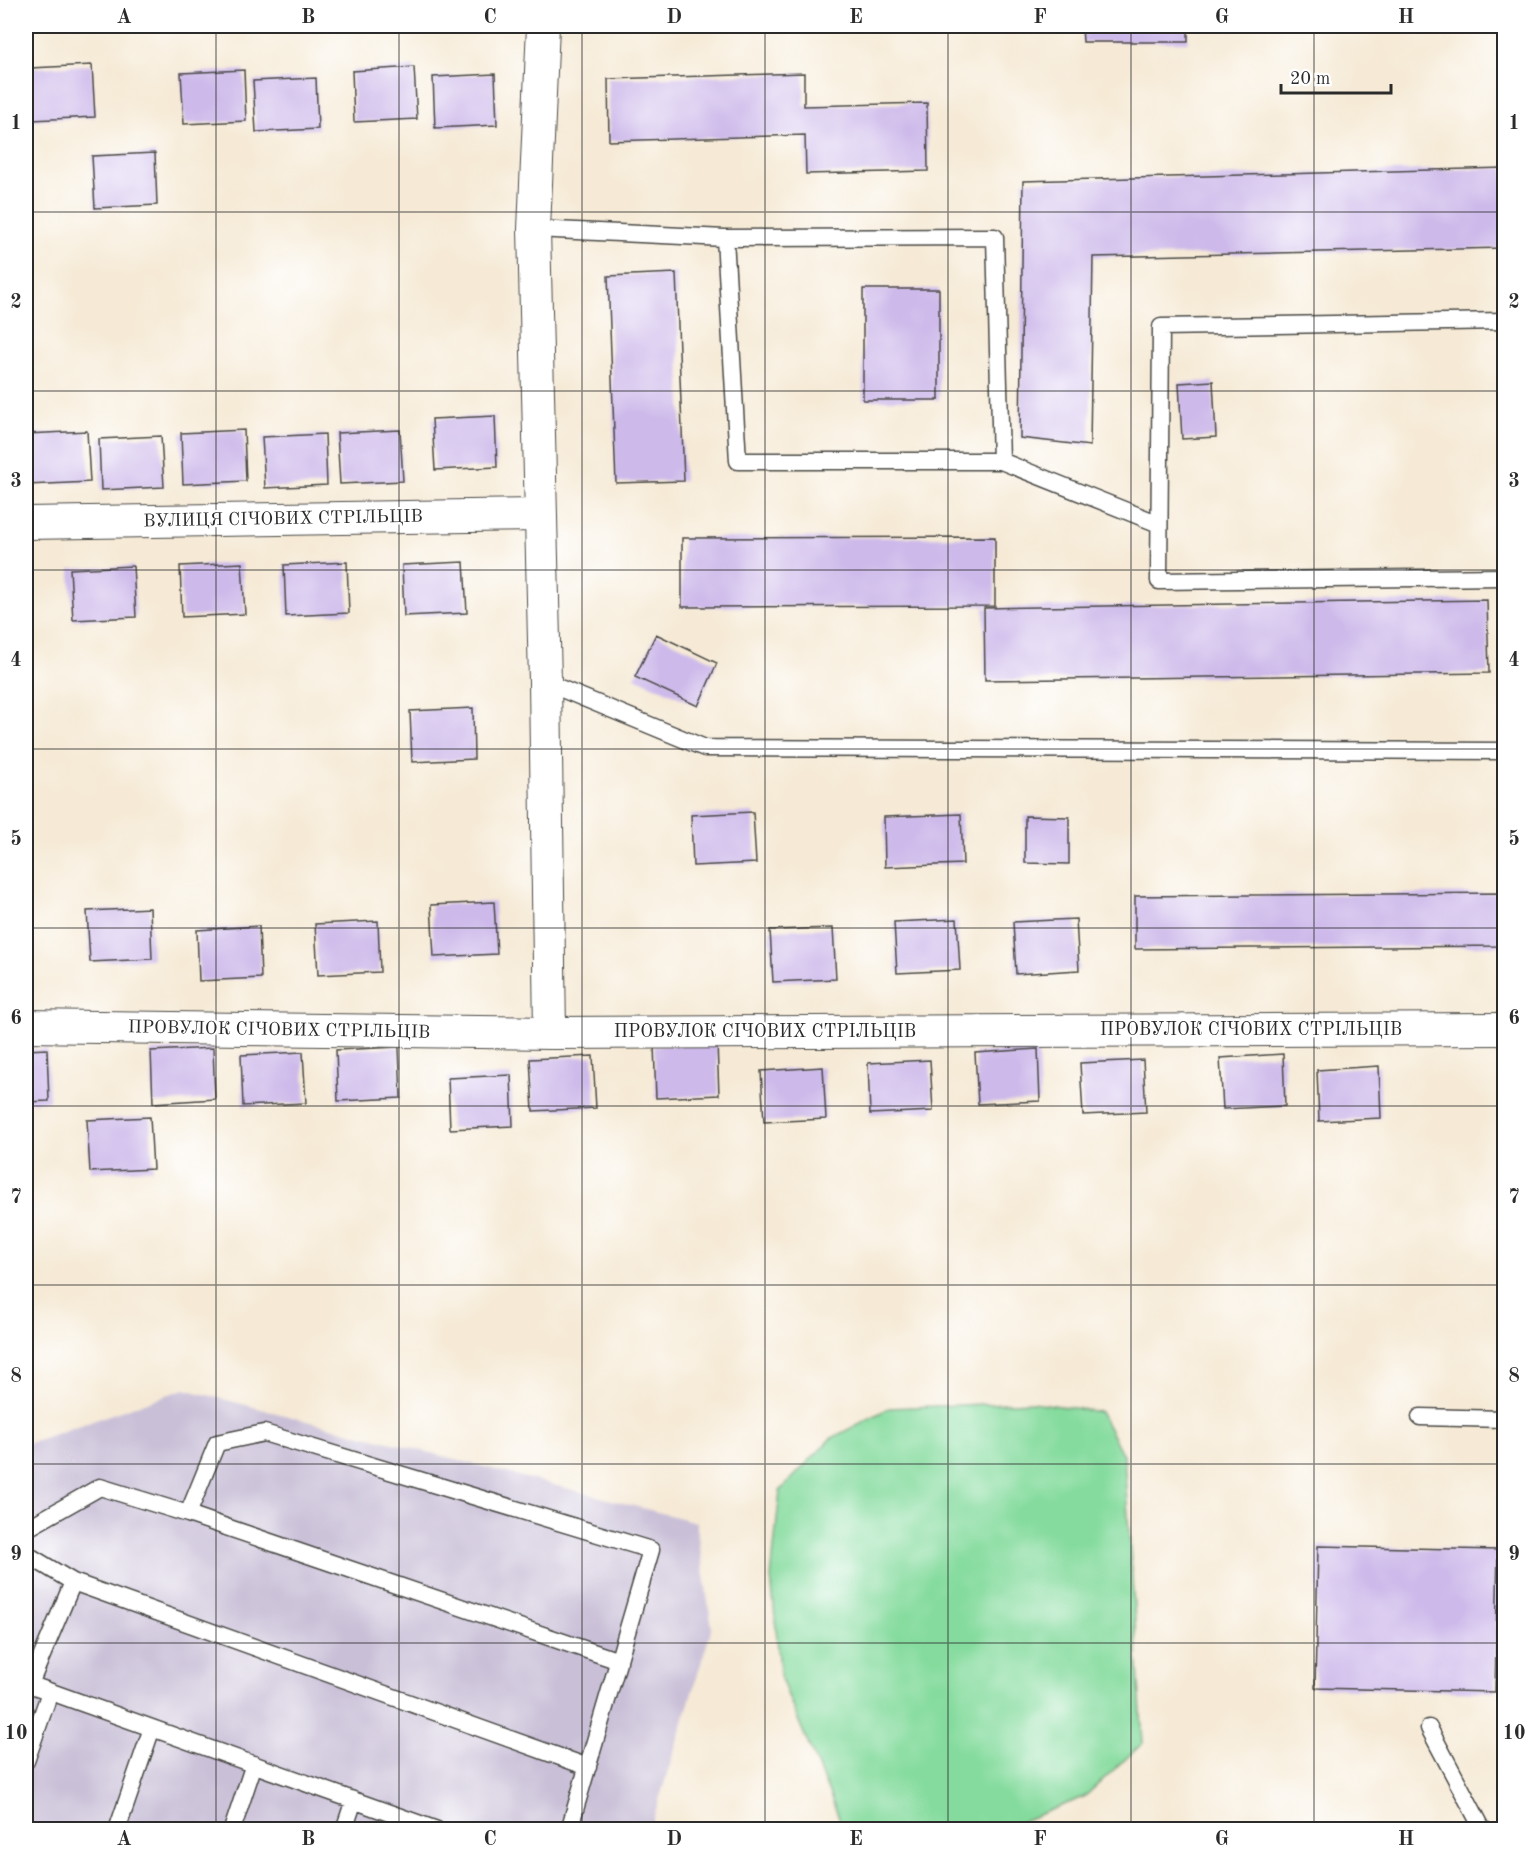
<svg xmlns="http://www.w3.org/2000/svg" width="1530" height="1855" viewBox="0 0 1530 1855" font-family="'Old Standard TT',serif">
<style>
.industrial{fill:#c9bfd7}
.green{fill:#85db9e;stroke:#588364;stroke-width:1.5}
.building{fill:#cdb9ea}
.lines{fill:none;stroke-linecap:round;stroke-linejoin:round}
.lane-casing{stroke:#494845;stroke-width:19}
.street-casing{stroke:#494845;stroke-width:34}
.lane{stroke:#fff;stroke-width:16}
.street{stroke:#fff;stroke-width:32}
.grid{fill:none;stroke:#2b2b2b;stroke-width:1.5;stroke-opacity:0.55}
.labels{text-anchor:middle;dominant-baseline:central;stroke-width:4.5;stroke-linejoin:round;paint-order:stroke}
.street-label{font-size:18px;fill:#2b2b2b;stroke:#fff}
.neatline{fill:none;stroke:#2b2b2b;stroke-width:2}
.grid-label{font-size:20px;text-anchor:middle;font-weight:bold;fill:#2b2b2b}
</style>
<rect width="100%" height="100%" fill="#fff"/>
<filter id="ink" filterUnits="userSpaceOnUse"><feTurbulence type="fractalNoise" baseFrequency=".0167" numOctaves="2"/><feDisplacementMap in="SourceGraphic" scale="12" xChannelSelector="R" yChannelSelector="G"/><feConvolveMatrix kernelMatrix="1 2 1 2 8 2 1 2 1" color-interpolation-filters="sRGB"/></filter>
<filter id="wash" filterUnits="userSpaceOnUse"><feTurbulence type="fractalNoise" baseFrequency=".008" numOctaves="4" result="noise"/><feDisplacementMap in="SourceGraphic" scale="24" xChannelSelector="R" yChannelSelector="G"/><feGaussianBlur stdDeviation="1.35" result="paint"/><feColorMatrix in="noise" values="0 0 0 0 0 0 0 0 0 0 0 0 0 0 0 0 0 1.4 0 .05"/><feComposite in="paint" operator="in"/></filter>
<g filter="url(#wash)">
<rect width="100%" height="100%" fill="#f6ead6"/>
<!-- industrial -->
<path class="industrial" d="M184,1389L696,1522L712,1628L650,1829H26V1444Z"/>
<!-- green -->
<path class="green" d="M1033,1402L1100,1412L1124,1457L1143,1743L1084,1797L1007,1827L992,1830L844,1829L781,1679L771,1577L780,1491L830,1439L889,1408Z"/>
<g id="blocks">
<!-- building -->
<path class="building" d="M1082,26H1188V42H1083Z
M92,65L95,117L32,120L30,68Z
M414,67L417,119L354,122L352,71Z
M244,70L246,121L184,124L181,73Z
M804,73V106L927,103L928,171L806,174L805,135L609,141L608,79Z
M495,74L497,125L435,128L433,77Z
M316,78L318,129L256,132L253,81Z
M155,153L157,205L95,208L92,156Z
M1504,168V248L1093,257L1090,446L1020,438L1023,181Z
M676,273L684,481L616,483L608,276Z
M863,289H939V400H863Z
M1213,381L1216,437L1182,439L1179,383Z
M495,416L497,467L435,470L432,419Z
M244,430L246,481L183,484L181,433Z
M400,430L403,481L340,484L337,433Z
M87,431L90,482L27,485L26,434Z
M325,434L327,485L265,488L262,437Z
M161,436L164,487L101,490L99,439Z
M995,537V606L682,607V538Z
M347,562L349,613L286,616L284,565Z
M464,562L467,613L404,616L402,565Z
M242,563L245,614L182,617L180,566Z
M133,566L136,617L73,620L70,569Z
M1487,600L1489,673L985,680L984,608Z
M656,634L717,663L698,706L635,677Z
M473,708L474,759L412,762L410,711Z
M753,812L756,863L693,866L691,815Z
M961,814L963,864L885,867L884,817Z
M1025,816L1069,817V864L1025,863Z
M1504,893V946L1135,949V896Z
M494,902L497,954L434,957L431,905Z
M150,908L152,959L90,962L87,911Z
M957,919L960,970L897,973L894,922Z
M1076,919L1079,970L1016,974L1013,922Z
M378,921L380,972L318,975L315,924Z
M259,926L261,978L199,981L197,930Z
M833,928L836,979L773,982L770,930Z
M717,1043L719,1095L656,1098L654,1046Z
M399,1047L401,1098L338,1101L336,1050Z
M213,1048L215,1099L153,1103L151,1051Z
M47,1049L49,1101L26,1102V1050Z
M1038,1049L1040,1101L978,1104L975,1053Z
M303,1052L306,1103L243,1106L241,1055Z
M1283,1054L1285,1106L1223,1109L1220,1058Z
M593,1056L596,1108L533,1111L530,1059Z
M930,1060L933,1111L870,1114L868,1063Z
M1143,1060L1146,1112L1083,1115L1080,1063Z
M1379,1066L1381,1118L1319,1121L1317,1070Z
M823,1067L826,1119L764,1122L761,1071Z
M511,1075L513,1126L450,1129L448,1078Z
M150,1117L153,1169L90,1172L87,1120Z
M1318,1546L1498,1550L1495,1692L1315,1688Z"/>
</g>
</g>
<g filter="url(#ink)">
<use href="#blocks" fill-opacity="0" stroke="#494845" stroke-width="1.5"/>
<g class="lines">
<defs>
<path id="lane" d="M534,229L725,238L995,237L1001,461H738L725,238
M1504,321L1161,327L1159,581L1504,577
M1001,461L1159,524
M545,682L705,748L1504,751
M1420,1417L1504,1419
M188,1514L619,1661
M26,1529L100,1487L188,1514L217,1443L264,1433L651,1550L569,1830
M26,1554L73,1582L588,1767
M26,1683L437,1830
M30,1684L73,1582
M1429,1728L1483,1830
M26,1761L50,1692
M117,1830L152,1728
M232,1830L254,1764
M344,1830L354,1800"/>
<path id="street" d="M543,26L534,229L545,682L550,1033
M26,523L540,515
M26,1026L550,1033L1504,1029"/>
</defs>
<!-- lane casing -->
<use href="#lane" class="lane-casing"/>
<!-- street casing -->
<use href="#street" class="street-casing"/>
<!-- lane -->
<use href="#lane" class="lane"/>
<!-- street -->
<use href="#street" class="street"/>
</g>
</g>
<!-- grid -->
<path class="grid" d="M216,26V1830M399,26V1830M582,26V1830M765,26V1830M948,26V1830M1131,26V1830M1314,26V1830M26,212H1504M26,391H1504M26,570H1504M26,749H1504M26,928H1504M26,1106H1504M26,1285H1504M26,1464H1504M26,1643H1504"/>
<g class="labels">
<!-- street labels -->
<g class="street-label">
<text transform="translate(283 519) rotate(-1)">ВУЛИЦЯ СІЧОВИХ СТРІЛЬЦІВ</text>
<text transform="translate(279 1030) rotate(1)">ПРОВУЛОК СІЧОВИХ СТРІЛЬЦІВ</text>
<text x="1251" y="1030">ПРОВУЛОК СІЧОВИХ СТРІЛЬЦІВ</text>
<text x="765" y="1032">ПРОВУЛОК СІЧОВИХ СТРІЛЬЦІВ</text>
</g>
</g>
<!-- margin -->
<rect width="1530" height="1855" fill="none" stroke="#fff" stroke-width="66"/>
<!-- scale -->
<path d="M1281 84v9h110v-9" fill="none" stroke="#2b2b2b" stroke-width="3"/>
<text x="1290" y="84" font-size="18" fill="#2b2b2b" stroke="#ffffff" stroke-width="4.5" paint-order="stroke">20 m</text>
<rect x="33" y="33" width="1464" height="1789" class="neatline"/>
<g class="grid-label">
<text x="124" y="23">A</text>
<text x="308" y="23">B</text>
<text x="490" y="23">C</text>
<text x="674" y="23">D</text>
<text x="856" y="23">E</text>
<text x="1040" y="23">F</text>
<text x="1222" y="23">G</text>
<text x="1406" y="23">H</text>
<text x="16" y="129">1</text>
<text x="1514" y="129">1</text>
<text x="16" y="308">2</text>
<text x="1514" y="308">2</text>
<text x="16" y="487">3</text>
<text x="1514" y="487">3</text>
<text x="16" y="666">4</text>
<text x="1514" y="666">4</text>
<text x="16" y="845">5</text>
<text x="1514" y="845">5</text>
<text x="16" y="1024">6</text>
<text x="1514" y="1024">6</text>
<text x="16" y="1203">7</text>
<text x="1514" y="1203">7</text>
<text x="16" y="1382">8</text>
<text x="1514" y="1382">8</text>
<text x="16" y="1560">9</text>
<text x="1514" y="1560">9</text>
<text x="16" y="1739">10</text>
<text x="1514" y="1739">10</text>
<text x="124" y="1845">A</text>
<text x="308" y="1845">B</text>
<text x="490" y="1845">C</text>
<text x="674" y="1845">D</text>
<text x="856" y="1845">E</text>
<text x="1040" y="1845">F</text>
<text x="1222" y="1845">G</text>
<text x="1406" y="1845">H</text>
</g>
</svg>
